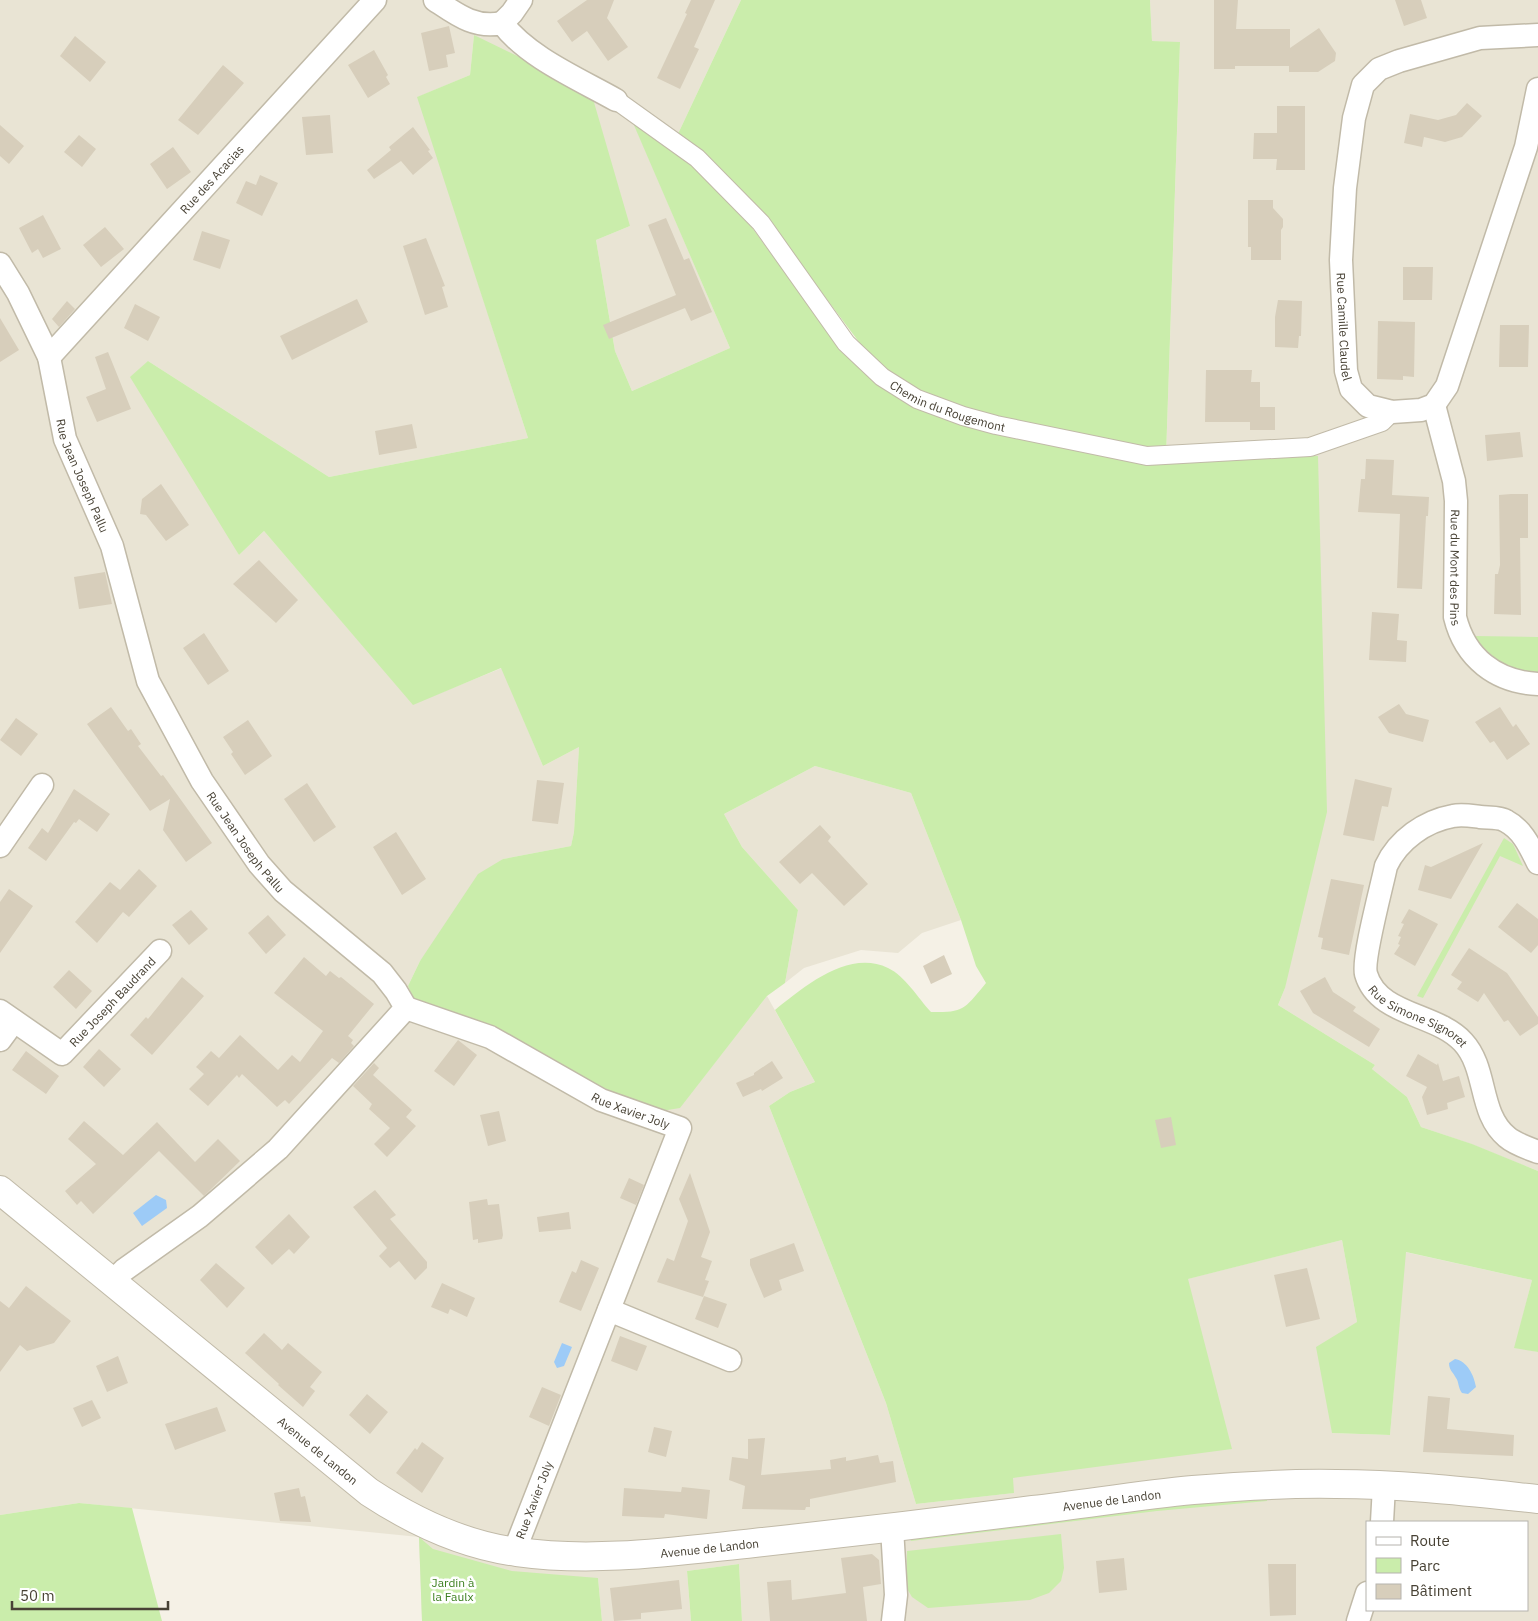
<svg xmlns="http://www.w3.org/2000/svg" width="1538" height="1621" viewBox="0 0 1538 1621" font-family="'IBM Plex Sans',sans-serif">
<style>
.residential{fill:#e9e4d4;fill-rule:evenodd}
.green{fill:#caedab}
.water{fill:#9dcbf7}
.building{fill:#d7cebb}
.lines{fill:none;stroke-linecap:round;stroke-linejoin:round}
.pedestrian-casing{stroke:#c1baa8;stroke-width:20}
.minor-casing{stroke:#c1baa8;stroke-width:25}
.tertiary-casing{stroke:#c1baa8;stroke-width:30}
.pedestrian{stroke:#fff;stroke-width:18}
.minor{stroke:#fff;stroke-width:22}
.tertiary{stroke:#fff;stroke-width:28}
.labels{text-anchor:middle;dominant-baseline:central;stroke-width:5;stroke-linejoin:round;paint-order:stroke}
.street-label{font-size:12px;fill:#484235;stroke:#fff}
.park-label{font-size:12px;fill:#3e8022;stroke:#fff}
</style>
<rect width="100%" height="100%" fill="#f5f1e6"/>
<!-- residential -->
<path class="residential" d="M0,0H741L677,136L631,117L730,348L632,391L615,351L596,240L630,226L474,35L470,75L418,97L528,438L329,477L148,361L239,555L264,531L413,704L502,668L543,766L579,747L574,832L571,846L503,859L420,961L408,986L417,1008L680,1107L767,996L815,1082L790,1092L769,1106L886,1403L916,1504L1013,1493V1478L1187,1279L1342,1240L1357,1322L1332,1433L1390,1435L1405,1252L1532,1280L1515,1347L1538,1352V1621H742L739,1564L687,1571L691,1621H602L598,1578L422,1621L419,1537L79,1503L0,1515ZM1367,1522H1527V1610H1367Z
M1150,0H1538V1171L1471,1144L1421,1127L1407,1097L1372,1069L1375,1065L1278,1005L1285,988L1317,456L1166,458L1180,43L1152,41Z
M815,766L911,793L961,920L922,933L898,953L861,950L804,968L785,983L798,910L742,847L724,814Z"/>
<!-- green -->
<path class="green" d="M741,0H1150L1152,41L1180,42L1166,457L1318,456L1327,812L1285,988L1278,1005L1375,1065L1372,1069L1407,1097L1421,1127L1472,1144L1538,1171V1352L1514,1348L1532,1280L1406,1252L1390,1435L1332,1433L1316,1347L1357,1322L1342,1240L1188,1279L1232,1449L1013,1478L1014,1493L916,1504L886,1403L769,1106L790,1092L815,1082L775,1010C804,987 848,949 888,968C905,976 918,998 931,1012C965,1013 965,1008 986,983L976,966L961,920L911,793L815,766L724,814L742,847L798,910L785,983L767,996L680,1108L655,1112L456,1018L417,1008L408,986L420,961L478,874L503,859L571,846L574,832L579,747L543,766L501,668L413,705L264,531L239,555L130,377L148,361L329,477L528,438L417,97L470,75L474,35L591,92L630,226L596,240L615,351L632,391L730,348L630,116L671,144L748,222L829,333L871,358L786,245L677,136Z
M1474,636L1538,637V673C1510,672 1491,658 1474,636Z
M1504,838L1513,844L1523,866L1500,856L1423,998L1417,996Z
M1267,1496V1501L1157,1511L911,1541L909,1537L1186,1502Z
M79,1503L132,1508L162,1621H0V1515Z
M1061,1534L1064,1568L1061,1581L1049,1593L1030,1600L928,1608L912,1597L906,1587L907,1551Z
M419,1537L433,1549L512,1571L598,1578L602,1621H422Z
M739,1564L742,1621H691L687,1571Z"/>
<!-- water -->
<path class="water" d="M156,1195L166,1200L167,1208L142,1226L133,1213Z
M562,1343L572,1347L564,1366L557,1368L554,1362Z
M1455,1359C1467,1361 1474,1375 1476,1387L1468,1394L1462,1393C1458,1388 1459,1382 1456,1378C1453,1372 1449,1370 1449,1363Z"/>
<!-- building -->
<path class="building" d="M587,0H614L607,18L628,47L608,61L587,31L572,42L557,21Z
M691,0H715L694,47L699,49L680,89L657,78L687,14L685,13Z
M1214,0H1238L1236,29H1290V48L1319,28L1336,53L1335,61L1318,72H1289V66H1235V69H1214Z
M1395,0H1421L1427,18L1404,26Z
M449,26L455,53L446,55L448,67L429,71L421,33Z
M75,36L106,62L90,82L60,56Z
M374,50L388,75L386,77L390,84L368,98L348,65Z
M223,65L244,83L198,135L178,120Z
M1467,103L1482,116L1462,137L1445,142L1424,137L1422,147L1404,143L1410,114L1438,120L1456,115Z
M1277,106H1305V170H1276L1277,159H1253L1254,133H1277Z
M330,115L333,153L306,155L302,117Z
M0,125L24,146L9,164L0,156Z
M413,127L430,150L428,151L433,158L413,175L401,161L374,179L367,170L391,150L389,147Z
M79,135L96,149L82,167L64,152Z
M173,147L191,172L167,189L150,164Z
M260,175L278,183L262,216L236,203L246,181L256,185Z
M1248,200H1273V208L1283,219V227L1281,230V260H1251V247H1248Z
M43,215L61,249L43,258L38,249L32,253L19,228Z
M666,218L684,260L689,258L712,312L691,321L685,308L609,339L603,325L676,295L648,225Z
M105,227L124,249L101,267L83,245Z
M202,231L230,240L220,269L193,260Z
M426,238L445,286L442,287L448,307L425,315L403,246Z
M1403,267H1433L1432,300H1403Z
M357,299L368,322L292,360L280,336Z
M1278,300L1302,301L1301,336H1299L1298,348L1275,347V317Z
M67,301L75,309L59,327L52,319Z
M135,304L160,317L148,341L124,328Z
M0,318L19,350L0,362Z
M1378,321L1415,322L1414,377L1403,376V380L1377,379Z
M1500,325H1529L1528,367H1499Z
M108,352L131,409L97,422L86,397L106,389L95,357Z
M1206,370H1252L1251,382H1260V407H1275V430H1250V422H1205Z
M412,424L417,448L379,455L375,431Z
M1520,432L1523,457L1487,461L1485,435Z
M1366,459L1394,460L1392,495L1429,497L1428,516H1426L1422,589L1397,588L1400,514L1358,512L1361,479H1365Z
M161,484L189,525L166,541L146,515L140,514L142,499Z
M1511,494H1528V538H1520L1521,615L1494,614L1495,574H1498L1500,565L1499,495Z
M259,560L298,600L276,623L233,584Z
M105,572L112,604L79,609L74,577Z
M1372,612L1399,614L1397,640L1407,641L1406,662L1369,660Z
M204,633L229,671L208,685L183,648Z
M1399,704L1406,714L1429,720L1423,742L1389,733L1378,717Z
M111,707L128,731L131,729L141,744L138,746L161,776L163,775L212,843L186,862L163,830L170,799L150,811L87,724Z
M1500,707L1513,727L1516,724L1530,744L1507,760L1494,741L1490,743L1475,722Z
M16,718L38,734L21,756L0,740Z
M248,720L272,756L245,775L231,754L233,752L223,737Z
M1355,779L1392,788L1388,807L1382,806L1374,841L1343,835Z
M537,780L564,783L558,824L532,821Z
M307,783L336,827L314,842L284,799Z
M74,789L110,814L97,832L79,819L76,823L74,822L46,861L28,848L42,828L48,833Z
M820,825L831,837L828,841L868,884L844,906L812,873L800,884L779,862Z
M396,832L426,879L402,895L373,847Z
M1483,843L1451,899L1418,890L1425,865L1431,867Z
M139,869L157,886L129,917L123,912L97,943L75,922L110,882L120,890Z
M1331,879L1364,885L1349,955L1321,949L1323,938L1318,937Z
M9,889L33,906L0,953V902Z
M1517,903L1538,919V945L1531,953L1498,927Z
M1409,909L1438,924L1415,966L1394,954L1400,945L1398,944L1401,937L1398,936L1404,924L1401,923Z
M191,910L208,929L189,945L172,925Z
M268,915L286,935L266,954L248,933Z
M1469,948L1507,973L1538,1017V1024L1520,1036L1508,1020L1504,1022L1484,993L1478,1002L1457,989L1462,982L1451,975Z
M944,955L952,974L931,984L923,966Z
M304,957L326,976L330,971L339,978L341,977L374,1004L348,1036L353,1040L351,1043L354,1046L339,1063L332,1058L289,1104L285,1100L277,1107L242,1074L239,1078L237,1075L208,1106L189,1089L204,1074L196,1067L211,1051L219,1058L240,1035L278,1070L292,1055L300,1062L323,1031L274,993Z
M69,970L92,991L76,1009L53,987Z
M182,977L204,996L152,1055L130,1035L146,1017L148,1019Z
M1325,977L1333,992L1356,1007L1353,1011L1380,1029L1369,1047L1313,1013L1300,991Z
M458,1040L477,1055L454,1086L434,1071Z
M99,1049L121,1069L104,1087L83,1067Z
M26,1051L59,1076L46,1094L12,1070Z
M1418,1054L1437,1065L1438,1063L1443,1081L1459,1076L1465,1097L1447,1103L1448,1109L1427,1115L1422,1097L1427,1087L1406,1076Z
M772,1061L783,1078L762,1091L761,1089L743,1097L736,1083L754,1075V1073Z
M374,1063L379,1068L373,1075L412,1110L406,1117L416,1126L387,1157L374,1144L390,1128L369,1109L372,1104L353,1086Z
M499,1111L506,1141L488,1146L480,1115Z
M1171,1117L1176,1145L1161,1148L1155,1120Z
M84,1121L123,1155L157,1122L195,1162L218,1139L240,1161L204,1196L159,1151L93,1214L81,1201L77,1205L65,1191L96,1164L68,1139Z
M690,1173L710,1232L701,1257L712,1261L705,1280L709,1281L703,1297L657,1282L667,1258L674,1261L688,1221L679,1199Z
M629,1178L644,1185L636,1205L620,1198Z
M375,1190L396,1215L390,1219L427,1262V1268L415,1280L399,1261L390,1268L379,1256L387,1248L353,1207Z
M487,1199L488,1205L499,1204L503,1235L502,1239L478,1243V1239L473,1240L469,1202Z
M569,1212L571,1229L539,1232L537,1217Z
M289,1214L310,1237L294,1254L289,1249L272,1265L255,1247Z
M794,1243L804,1271L779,1280L782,1290L764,1298L750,1265V1259Z
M581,1260L599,1268L581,1311L559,1302L572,1271L576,1273Z
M216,1263L245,1288L227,1308L200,1280Z
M1307,1268L1320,1319L1286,1327L1274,1275Z
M442,1283L475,1298L467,1317L450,1309L448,1314L431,1307Z
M26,1286L71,1321L54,1343L27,1351L20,1345L0,1372V1301L9,1308Z
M704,1296L727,1304L718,1328L695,1319Z
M264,1333L282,1350L288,1343L322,1372L310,1387L315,1391L303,1407L278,1385L279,1384L245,1353Z
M620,1336L647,1346L637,1371L611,1361Z
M118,1356L128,1383L107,1392L96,1366Z
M542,1387L561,1395L549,1426L529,1417Z
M367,1394L388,1412L370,1434L349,1415Z
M1428,1396L1450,1398L1447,1429L1514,1435L1513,1456L1423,1452Z
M92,1400L101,1418L82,1427L73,1408Z
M217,1407L226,1431L175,1450L165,1424Z
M654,1427L672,1431L666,1457L648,1452Z
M765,1438L761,1475L831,1469L830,1460L846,1457V1461L878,1455L880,1463L893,1461L896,1482L810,1499V1507H806L805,1510L742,1509L745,1486L729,1480L732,1457L748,1459V1439Z
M422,1442L444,1458L422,1493L396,1473L415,1448L417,1450Z
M682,1487L710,1490L707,1519L665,1514L664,1518L622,1516L624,1488L681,1492Z
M299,1488L301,1497L305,1496L311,1522L280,1521L274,1493Z
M872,1554L879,1560L881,1584L863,1587L867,1621H770L767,1582L791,1580L792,1600L846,1593L841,1558Z
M1124,1558L1127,1590L1099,1593L1096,1561Z
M1268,1564H1296V1615L1270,1616Z
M679,1580L682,1609L641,1613V1619L614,1621L610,1588Z"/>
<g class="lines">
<defs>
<g id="pedestrian">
<path id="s1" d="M616,100L697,158L761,223L846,343L882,377L917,399L963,416L996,425L1147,456L1310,447L1382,422L1392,412"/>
</g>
<g id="minor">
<path d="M435,0C456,14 475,29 502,23C527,57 579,79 616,100"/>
<path d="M502,23L512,13L521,0"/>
<path id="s2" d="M1538,35L1480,38L1399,61L1379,69L1363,85L1354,118L1345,188L1341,260L1346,371L1351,389L1368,406L1392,412L1421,410L1434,405L1447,386L1526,147L1538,89"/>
<path id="s3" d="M0,264L18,293L49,357L65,439L112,546L148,681L202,781L259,864L283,891L382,973L396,991L406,1008L278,1149L200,1216L124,1270L113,1281"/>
<path id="s4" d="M49,357L375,0"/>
<path id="s5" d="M1434,405L1454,481L1456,501L1455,617C1465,658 1496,682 1538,684"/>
<path d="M0,846L42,785"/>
<path id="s6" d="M1538,863C1530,847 1523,830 1506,821C1500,817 1488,818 1480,817C1472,816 1462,814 1453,816C1425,821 1398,840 1386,866C1382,886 1362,959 1366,974C1378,1016 1437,1013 1463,1042C1488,1069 1478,1113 1507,1137C1515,1144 1528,1148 1538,1152"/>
<path id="s7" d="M406,1008L490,1037L601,1100L680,1128L514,1552"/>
<path id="s8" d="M0,1011L62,1054L160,951"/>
<path d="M0,1040L14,1021"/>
<path d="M609,1310L730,1360"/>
<path d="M1382,1522L1384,1486"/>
<path d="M892,1528L896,1595L893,1621"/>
<path d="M1358,1621L1367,1593"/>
</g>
<g id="tertiary">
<path id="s9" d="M0,1190L369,1492C413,1521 463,1545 517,1552C596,1563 676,1551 754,1543C847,1533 940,1522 1033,1510C1086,1504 1139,1495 1193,1490C1241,1486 1288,1483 1336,1484C1403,1484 1471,1492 1538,1499"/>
</g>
</defs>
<!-- pedestrian casing -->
<use href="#pedestrian" class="pedestrian-casing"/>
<!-- minor casing -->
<use href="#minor" class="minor-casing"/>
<!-- tertiary casing -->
<use href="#tertiary" class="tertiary-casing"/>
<!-- pedestrian -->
<use href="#pedestrian" class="pedestrian"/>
<!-- minor -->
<use href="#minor" class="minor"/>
<!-- tertiary -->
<use href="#tertiary" class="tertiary"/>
</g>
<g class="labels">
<!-- street labels -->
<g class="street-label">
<text stroke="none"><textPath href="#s4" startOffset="241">Rue des Acacias</textPath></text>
<text stroke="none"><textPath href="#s2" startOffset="430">Rue Camille Claudel</textPath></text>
<text stroke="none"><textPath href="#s1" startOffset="460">Chemin du Rougemont</textPath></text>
<text stroke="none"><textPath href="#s3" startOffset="229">Rue Jean Joseph Pallu</textPath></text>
<text stroke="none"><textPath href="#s5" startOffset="165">Rue du Mont des Pins</textPath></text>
<text stroke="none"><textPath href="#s3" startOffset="634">Rue Jean Joseph Pallu</textPath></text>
<text stroke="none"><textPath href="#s8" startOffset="148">Rue Joseph Baudrand</textPath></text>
<text stroke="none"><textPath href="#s6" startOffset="374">Rue Simone Signoret</textPath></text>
<text stroke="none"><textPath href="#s7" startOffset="248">Rue Xavier Joly</textPath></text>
<text stroke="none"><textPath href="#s9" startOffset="411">Avenue de Landon</textPath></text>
<text transform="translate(534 1500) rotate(-69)">Rue Xavier Joly</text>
<text stroke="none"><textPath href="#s9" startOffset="1236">Avenue de Landon</textPath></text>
<text stroke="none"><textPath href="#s9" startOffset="831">Avenue de Landon</textPath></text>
</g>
<!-- park labels -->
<g class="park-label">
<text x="453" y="1582">Jardin à<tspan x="453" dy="14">la Faulx</tspan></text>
</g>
</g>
<!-- legend -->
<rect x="1366" y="1521" width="162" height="90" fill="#ffffff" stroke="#b6b3ae"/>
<rect x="1376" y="1537" width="25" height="8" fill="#ffffff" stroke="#b6b3ae"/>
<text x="1410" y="1546" font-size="15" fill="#484235">Route</text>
<rect x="1376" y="1558" width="25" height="15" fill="#caedab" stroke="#b6b3ae"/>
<text x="1410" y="1571" font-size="15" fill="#484235">Parc</text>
<rect x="1376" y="1584" width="25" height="15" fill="#d7cebb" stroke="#b6b3ae"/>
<text x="1410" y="1596" font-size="15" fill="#484235">Bâtiment</text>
<!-- scale -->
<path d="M12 1601v8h156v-8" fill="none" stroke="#484235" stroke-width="2.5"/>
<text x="20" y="1601" font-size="15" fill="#484235" stroke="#ffffff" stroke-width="4" paint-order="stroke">50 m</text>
</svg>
